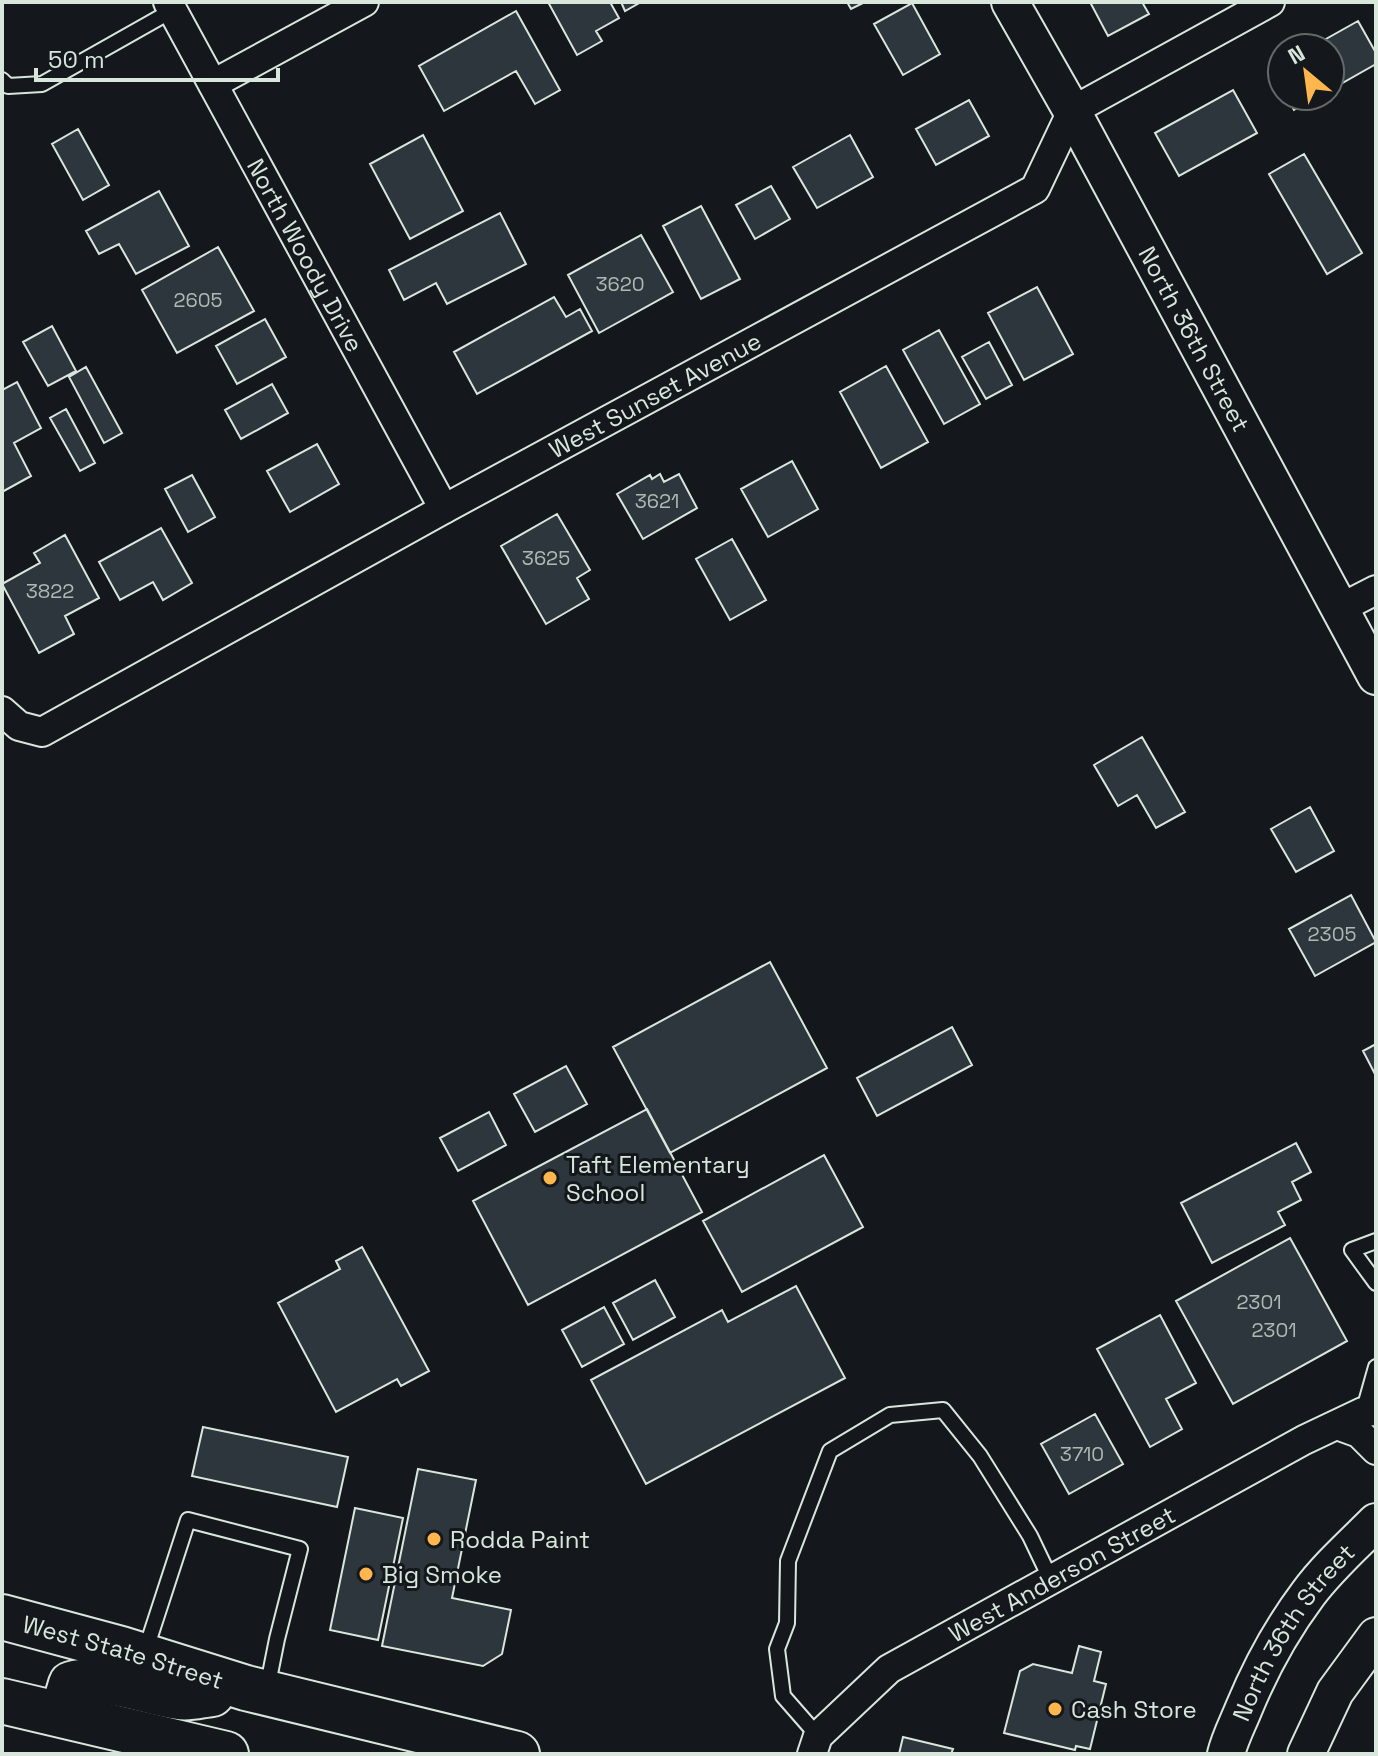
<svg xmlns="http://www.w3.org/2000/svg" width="1378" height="1756" viewBox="0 0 1378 1756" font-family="'Space Grotesk',sans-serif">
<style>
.building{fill:#2c363c;stroke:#d8e6dc;stroke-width:2}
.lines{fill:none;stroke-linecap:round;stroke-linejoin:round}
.service-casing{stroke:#d8e6dc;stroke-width:18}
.minor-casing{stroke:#d8e6dc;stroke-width:32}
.tertiary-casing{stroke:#d8e6dc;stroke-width:40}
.primary-casing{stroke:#d8e6dc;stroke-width:48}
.service{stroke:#14181c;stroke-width:14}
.minor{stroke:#14181c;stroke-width:28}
.tertiary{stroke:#14181c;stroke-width:36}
.primary{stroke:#14181c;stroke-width:44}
.poi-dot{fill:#ffb74d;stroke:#14181c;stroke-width:3}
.labels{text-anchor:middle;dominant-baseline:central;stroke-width:6;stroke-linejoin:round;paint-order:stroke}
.number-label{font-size:20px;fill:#adbab4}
.street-label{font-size:24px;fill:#d8e6dc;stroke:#14181c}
.poi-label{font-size:24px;fill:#d8e6dc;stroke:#14181c;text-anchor:start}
</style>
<rect width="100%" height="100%" fill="#14181c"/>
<!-- building -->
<path class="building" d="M548,2H610L619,18L596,31L602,41L577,55Z
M621,2H641L625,11Z
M847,2H865L851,9Z
M1090,2H1142L1149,14L1108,36Z
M912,3L940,54L903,75L874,24Z
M516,11L560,90L535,104L516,71L444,111L419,66Z
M1358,21L1376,53V64L1330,90V48H1310Z
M1282,63V89L1271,69Z
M1233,90L1257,133L1179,176L1155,133Z
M1286,96H1318L1294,110Z
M969,100L989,136L936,165L916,129Z
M78,129L109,185L83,200L52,144Z
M423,135L463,211L410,239L370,164Z
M850,135L873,177L817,208L793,167Z
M1304,154L1362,253L1327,274L1269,174Z
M771,186L790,219L755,239L736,205Z
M159,191L189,246L136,274L119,244L99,254L86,231Z
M701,206L740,279L701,299L663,226Z
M500,213L526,264L447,304L436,283L404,300L389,270Z
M641,235L673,292L599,333L568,275Z
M218,247L254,311L177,353L142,290Z
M1037,287L1073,354L1024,380L988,313Z
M554,297L566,317L580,309L592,331L477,394L454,352Z
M265,319L286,357L237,384L216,346Z
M52,326L76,371L48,386L23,342Z
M939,330L980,404L944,424L903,350Z
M989,342L1012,385L986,399L962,357Z
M886,366L928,442L881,468L840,392Z
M86,367L122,433L104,443L69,377Z
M17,382L41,428L14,443L31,476L2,492V390Z
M272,384L288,413L241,439L225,410Z
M66,409L95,463L80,471L50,418Z
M317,444L339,484L290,512L267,471Z
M792,461L818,509L768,537L741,489Z
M660,474L664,482L679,474L697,508L643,539L617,494L650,475L652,479Z
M192,475L215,517L188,532L165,489Z
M557,514L590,570L577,578L589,599L546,624L501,546Z
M161,528L192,583L163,600L153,582L120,600L99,562Z
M65,535L99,598L65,616L74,634L39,653L2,584L40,563L34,553Z
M732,539L766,600L730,620L696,559Z
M1142,737L1185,812L1156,828L1137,795L1118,806L1094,765Z
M1310,807L1334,851L1296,872L1271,829Z
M1351,895L1376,942L1315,976L1289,929Z
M770,962L827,1068L670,1153L613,1047Z
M952,1027L972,1065L877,1116L857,1078Z
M1376,1044V1076L1363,1051Z
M566,1066L587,1104L535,1132L514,1094Z
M647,1109L702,1212L528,1305L473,1201Z
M489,1112L506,1145L458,1171L440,1138Z
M1296,1143L1311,1172L1292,1182L1301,1200L1278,1212L1285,1225L1212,1263L1181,1203Z
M824,1155L863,1227L742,1292L703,1221Z
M1290,1238L1347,1341L1233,1404L1176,1301Z
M362,1247L429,1371L401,1386L397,1379L336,1412L278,1303L340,1269L336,1261Z
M655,1280L675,1317L633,1340L613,1303Z
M796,1286L845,1378L646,1484L591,1380L722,1310L728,1322Z
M604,1307L624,1344L582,1367L562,1330Z
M1160,1315L1196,1383L1166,1399L1182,1429L1150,1447L1097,1349Z
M1095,1414L1123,1464L1069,1494L1041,1444Z
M203,1427L348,1457L337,1507L192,1476Z
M418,1469L476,1480L452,1598L511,1610L502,1654L483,1666L382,1646Z
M355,1508L403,1518L378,1640L330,1630Z
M1079,1646L1101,1652L1094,1681L1106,1684L1090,1749L1076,1746L1075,1750L1004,1733L1020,1671L1033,1664L1072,1673Z
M903,1737L953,1749L951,1754H899Z"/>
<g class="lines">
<defs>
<path id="service" d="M2,80L8,86L42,84L173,10
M1376,1241L1352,1250L1376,1283
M1363,1413L1376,1367
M145,1652L188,1520L300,1549L277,1639L267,1689
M818,1736L783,1696L777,1649L787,1623L788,1561L830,1451L890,1415L943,1410L980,1456L1030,1536L1051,1580"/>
<g id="minor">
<path id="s1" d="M168,2L444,509"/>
<path d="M213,84L364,2"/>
<path d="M1339,609L1376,590"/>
<path id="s2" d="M2,711L19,726L42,732L444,509L1035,189L1072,111L1270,2"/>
<path d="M1337,1425L1359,1433L1376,1450"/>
<path id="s3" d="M812,1754L818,1736L889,1669L1304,1440L1363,1412L1376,1411"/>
</g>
<g id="tertiary">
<path id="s4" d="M1010,2L1072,111L1376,676"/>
<path id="s5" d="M1226,1754C1230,1738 1238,1723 1244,1708C1261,1667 1281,1630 1308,1594C1327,1568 1353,1545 1376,1522"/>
<path d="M1306,1754L1335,1692L1376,1636"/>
</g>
<g id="primary">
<path id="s6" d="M2,1617L121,1649L246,1688L517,1754"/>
<path d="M2,1701L226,1754"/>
<path d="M62,1714L71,1684C107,1674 143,1692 179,1697C190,1699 201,1695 212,1694"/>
</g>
</defs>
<!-- service casing -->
<use href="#service" class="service-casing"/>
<!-- minor casing -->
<use href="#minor" class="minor-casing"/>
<!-- tertiary casing -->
<use href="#tertiary" class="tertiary-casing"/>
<!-- primary casing -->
<use href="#primary" class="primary-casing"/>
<!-- service -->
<use href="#service" class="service"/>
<!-- minor -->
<use href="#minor" class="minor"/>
<!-- tertiary -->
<use href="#tertiary" class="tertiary"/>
<!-- primary -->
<use href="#primary" class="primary"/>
</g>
<!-- markers -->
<g class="poi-dot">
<circle cx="550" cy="1178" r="8"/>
<circle cx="434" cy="1539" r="8"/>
<circle cx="366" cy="1574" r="8"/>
<circle cx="1055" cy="1709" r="8"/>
</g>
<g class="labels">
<!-- number labels -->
<g class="number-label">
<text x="620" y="284">3620</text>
<text x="198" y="300">2605</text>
<text x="657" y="501">3621</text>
<text x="546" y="558">3625</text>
<text x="50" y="591">3822</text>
<text x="1332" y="934">2305</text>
<text x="1259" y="1302">2301</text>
<text x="1274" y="1330">2301</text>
<text x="1082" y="1454">3710</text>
</g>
<!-- street labels -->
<g class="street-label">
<text stroke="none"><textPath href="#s1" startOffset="288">North Woody Drive</textPath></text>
<text stroke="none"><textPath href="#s4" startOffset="384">North 36th Street</textPath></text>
<text stroke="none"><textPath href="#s2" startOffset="746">West Sunset Avenue</textPath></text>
<text stroke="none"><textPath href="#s3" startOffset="314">West Anderson Street</textPath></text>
<text stroke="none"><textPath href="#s5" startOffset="140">North 36th Street</textPath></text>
<text stroke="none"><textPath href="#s6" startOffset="126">West State Street</textPath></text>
</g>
<!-- poi labels -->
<g class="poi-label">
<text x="566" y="1164">Taft Elementary<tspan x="566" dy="28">School</tspan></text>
<text x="450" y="1539">Rodda Paint</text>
<text x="382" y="1574">Big Smoke</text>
<text x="1071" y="1709">Cash Store</text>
</g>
</g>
<!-- border -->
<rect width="1378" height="1756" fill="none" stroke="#d8e6dc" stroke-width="8"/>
<!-- north arrow -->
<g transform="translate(1306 72) rotate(331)"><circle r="38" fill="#14181c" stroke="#626a69" stroke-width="2"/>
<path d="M0-6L14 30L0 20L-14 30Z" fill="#ffb74d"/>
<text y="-12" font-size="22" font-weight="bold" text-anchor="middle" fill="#d8e6dc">N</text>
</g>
<!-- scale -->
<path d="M36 68v12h242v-12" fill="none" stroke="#d8e6dc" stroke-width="4"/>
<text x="48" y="68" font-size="24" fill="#d8e6dc" stroke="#14181c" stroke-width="6" paint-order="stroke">50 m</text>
</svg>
